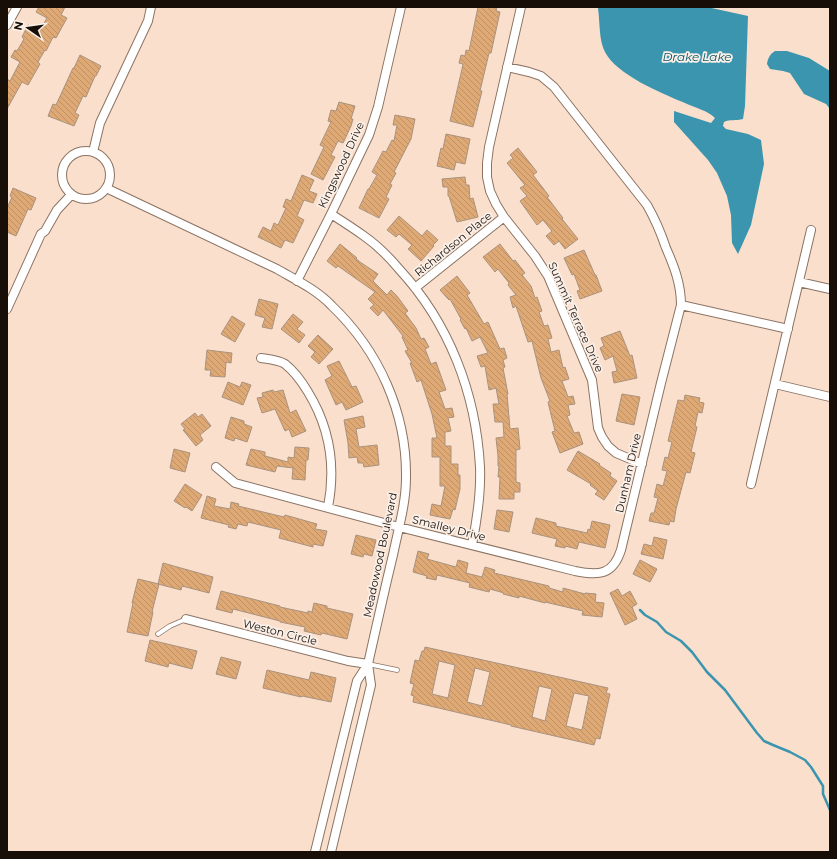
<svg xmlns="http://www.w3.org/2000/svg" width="837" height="859" viewBox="0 0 837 859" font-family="Montserrat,sans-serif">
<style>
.water{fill:#3b95ae}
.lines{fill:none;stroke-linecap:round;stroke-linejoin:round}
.stream{stroke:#3b95ae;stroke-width:2.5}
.building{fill:url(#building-back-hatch);stroke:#a9927e;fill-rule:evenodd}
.service-casing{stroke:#8b7363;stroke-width:5.5}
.minor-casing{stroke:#8b7363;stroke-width:10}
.service{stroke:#fff;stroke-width:4}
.minor{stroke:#fff;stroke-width:8}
.labels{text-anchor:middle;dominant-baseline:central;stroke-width:3.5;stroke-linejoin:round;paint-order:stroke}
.street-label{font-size:11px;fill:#170e08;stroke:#fbf0e8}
.water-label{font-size:12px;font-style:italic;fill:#075568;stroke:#fbf0e8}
</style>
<defs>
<pattern id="building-back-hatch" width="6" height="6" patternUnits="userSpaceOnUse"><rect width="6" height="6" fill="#dea975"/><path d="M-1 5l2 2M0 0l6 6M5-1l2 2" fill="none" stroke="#be9064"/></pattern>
</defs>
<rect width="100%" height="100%" fill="#fadfcd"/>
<!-- water -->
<path class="water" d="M598,7H707L748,16L745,106L743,119C736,121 730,119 724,122L723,126L726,129L748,134L761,140L764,164L751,225L738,254L732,243L731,215L727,196L717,173L708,160L674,122V111L711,123L715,118C707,110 695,108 685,103C661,93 617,75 605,52C600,42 600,31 599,19C599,15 598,11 598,7Z
M775,51H787L809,58L830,71V109L826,104L804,94L790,73L783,71L770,69L767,64C768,58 770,54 775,51Z"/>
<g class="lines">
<!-- stream -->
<path class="stream" d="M640,610L645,615L657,622L666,632L681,641L692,652L707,672L725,690L757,733L764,741L773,745L790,752L805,760L811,767L823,786V794L830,810"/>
</g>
<!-- building -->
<path class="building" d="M39,7H65L61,15L67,18L56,38L53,37L46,51L45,50L38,62L40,64L28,85L22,82L7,109V79L10,81L20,62L11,57L15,50L17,51L24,39L22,37L28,25L39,32L47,18L36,12Z
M478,7H497L496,11L500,12L491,53H489L480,91H482L473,127L450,121L462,69L463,64L459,63L461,55L465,56L466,50L469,51Z
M80,55L101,66L96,76H95L86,97L83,96L75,113L79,115L74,126L48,116L53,104L56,105L73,68H74Z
M339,102L355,106L351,119H353L351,126L343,143L338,141L331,155L335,157L323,180L311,174L324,147L320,145L331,122L328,121L331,110L336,111Z
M395,115L415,119L411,139L394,172L396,173L390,184L392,185L386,197L389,199L379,218L359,208L368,189H369L377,175L372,172L383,151L386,152L392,140L394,141L397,125H393Z
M446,134L470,139L465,164L456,162L454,170L437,166L441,148L443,149Z
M518,148L537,172L533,175L549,196L547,197L563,218L562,219L578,239L565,249L559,241L554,245L546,236L552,231L543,220L537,225L520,201L527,196L520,188L525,185L507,163L513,158L510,155Z
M302,175L314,180L309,191L317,194L313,203L304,200L297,216L304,220L293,243L285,240L281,248L258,237L263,227L271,231L274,223L278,225L286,208L283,207L286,199L291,201Z
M465,177L466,185H469L470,199L473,198L478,217L457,222L449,196H448V187H443L442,179Z
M13,188L36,198L31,210L28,209L16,236L7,232V208L12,197L10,196Z
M399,216L422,236L427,230L438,240L433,245L434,246L421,261L408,249L412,245L399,234L396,237L387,230Z
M340,244L357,258L356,259L359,261V262H360L378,274L373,281L387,295L391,290L397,296L408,311L405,313L416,328L421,339L424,338L429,347L425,349L431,364L436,362L446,390L439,392L445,409L452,408L454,417L448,418L451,431L445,432V446H451V464H458V475H460V489L455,510L453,509L450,519L430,515L432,504L441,506L445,486H440V457H432V438H437L432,414L421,380L417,382L410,363H412L405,351L408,350L402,337L403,336L383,310L378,316L370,308L374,305L368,299L375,292L338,266L336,268L327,261Z
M500,244L513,261L515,260L525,273L522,275L531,286L535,298L537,297L542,311L539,312L544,326L548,325L552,338L548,339L551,352L559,350L563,368L565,367L569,379L562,381L568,397L573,396L575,404L568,405L570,415L567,416L574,433L579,432L583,444L560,453L552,432L555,431L548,402L550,401L541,378L532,341L528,342L516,306L513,308L510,297L516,295L508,285L509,283L498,269L495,272L483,257Z
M584,250L595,275H596L602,291L580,299L577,291L580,290L574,274L572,275L564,258Z
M457,276L470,293L467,295L484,324L488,322L500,349L504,348L507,358L503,360L505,367L503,368L508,394H507L510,429L518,428L520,449L516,450V482L520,483V492H514V499H499L500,477H498L499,466H498V456L496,438L504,437L503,422H495L493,404H499L496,388L489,390L485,366L481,367L477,356L488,353L480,337L472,341L466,328L465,329L460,320L461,319L450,299L449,300L440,290Z
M259,299L278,304L272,329L262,327L265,318L255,315Z
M293,314L303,322L297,329L305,335L299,343L281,329Z
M232,316L245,324L235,342L221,334Z
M620,331L630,356L632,355L637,378L614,383L612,372L617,371L613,356L605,360L600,348L604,346L601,338Z
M318,335L333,349L319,364L311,357L315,352L308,346Z
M207,350L232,353L231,363L226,362L225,377L210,376L211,370H205Z
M339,361L352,387L356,386L363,402L346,410L342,402L336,405L325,380L332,376L327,366Z
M228,382L240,387L242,382L251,385L243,405L222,397Z
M273,390L274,392L283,390L290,413L296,410L306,431L292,437L289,429L285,431L275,409L262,413L257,398L263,397L262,393Z
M622,394L640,397L634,425L616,421Z
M685,395L700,398L699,402L704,403L702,413L698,412L695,426L697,427L691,452L695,453L690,473L686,472L676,509L674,522L670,521L669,525L649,521L651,513H654L658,498L654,497L657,484L663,486L667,471L662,470L665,457L668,458L672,442L668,441L678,400L684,401Z
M195,413L198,417L202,414L211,426L200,435L203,440L196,446L183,430L185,429L181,424Z
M363,416L365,427L356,429L359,447L377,445L379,465L364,467L363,463H358L357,457L349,458L348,443L344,420Z
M231,417L244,421V424L252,427L247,442L235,438L234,441L225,438Z
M295,447L309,448L308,460H306L305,480L292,479L293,468L277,466L275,472L246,465L251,449L265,452V456L288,462V457L294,458Z
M174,449L190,453L185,472L170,468Z
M578,451L600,464L599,465L611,473L610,476L617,481L604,500L595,494L598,491L590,485L591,484L567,470Z
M185,484L202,495L192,511L186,507L185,508L174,501Z
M207,496L216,499L214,506L230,509L231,502L239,504L238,506L284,517L285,515L317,524L315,529L327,531L323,546L313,544V547L279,538L281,530L248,522L247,526L238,524L236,529L228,527L229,525L201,518Z
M497,510L513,512L509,532L494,529Z
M536,518L556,523V526L587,533L588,529L590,530L592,521L610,525L605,548L579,542L577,549L565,546V548L555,546L557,539L532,533Z
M356,535L376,540L372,556L364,554L363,557L351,554Z
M654,537L667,540L663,559L641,554L644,544L652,546Z
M418,551L429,554L427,559L456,567L458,560L468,563L466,573L482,577L485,567L495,570L494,573L549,586V588L563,592V588L585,594V593L596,594L595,602L604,603L602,617L582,615L583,611L545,602V603L519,596V598L503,594L504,593L490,589L489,592L469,587L470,583L437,575L436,580L426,578L427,576L413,572Z
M640,560L657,569L650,582L633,574Z
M163,563L213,577L209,593L182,586L181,590L158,584Z
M138,579L159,584L152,612H153L148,636L127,632L133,603H132Z
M618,589L622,596L630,591L637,604L632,607L637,619L625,625L610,593Z
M221,591L280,606V607L308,613V611L312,612L314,603L327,606V608L353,614L347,639L322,633L321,635L304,631L305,627L280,622V621L233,609L232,613L216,609Z
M150,640L197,651L192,669L169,663L168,667L145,661Z
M425,647L608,688L606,693L610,694L600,739L596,738L594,745L511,726V725L413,702L414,696L411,695L414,684L410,683L415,660L419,661L422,651H424ZM439,661L455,665L448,698L432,694ZM475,668L490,672L482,706L467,702ZM539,686L552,689L545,721L532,717ZM574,693L589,696L582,730L566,726Z
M221,657L241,662L236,679L216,674Z
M267,670L309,680L311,672L336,678L331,702L302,696L301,697L263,688Z"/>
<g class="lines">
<defs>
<path id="service" d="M158,634L170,626L186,619
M368,664L397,670"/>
<path id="minor" d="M521,7L489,147L487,163V177L490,191L496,204L504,217L535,256L548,276L592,380L598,428L602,437L608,446L616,453L642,464
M7,25L17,7
M62 175a24 24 0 1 1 48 0a24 24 0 1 1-48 0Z
M93,152L100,123L148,21L151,7
M106,188L277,269C296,280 317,290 332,306C379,351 407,413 406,478C406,504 398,530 393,555C384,592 376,628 368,664L357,681L315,852
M331,214C342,221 353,228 364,236C377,245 389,257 399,269C449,323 476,393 480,467C481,493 477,520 472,545
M297,281L331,214L369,135L378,107L401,7
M799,282L830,289
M415,288L504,217
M681,305L788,329
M7,309L41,234L45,231L57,210L71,195
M261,358C267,359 279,360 285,364C294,371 302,382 308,392C330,428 336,466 328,507
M775,384L830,397
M216,467L235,483L399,527L575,571C599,576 613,575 621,550L661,383L681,305C681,284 674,266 666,248C661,233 655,219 647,205L554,87L541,76L529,72L507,67
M751,484L811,230
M186,619L348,661L368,664
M331,852L371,685L368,664"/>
</defs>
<!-- service casing -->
<use href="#service" class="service-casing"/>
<!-- minor casing -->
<use href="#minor" class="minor-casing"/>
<!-- service -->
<use href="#service" class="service"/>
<!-- minor -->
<use href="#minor" class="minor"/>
</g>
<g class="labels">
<!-- street labels -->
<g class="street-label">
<text transform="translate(341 165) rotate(-65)">Kingswood Drive</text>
<text transform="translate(453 244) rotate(-39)">Richardson Place</text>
<text transform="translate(576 317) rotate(66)">Summit Terrace Drive</text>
<text transform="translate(628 473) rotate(-77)">Dunham Drive</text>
<text transform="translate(449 528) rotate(14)">Smalley Drive</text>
<text transform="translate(380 555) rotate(-78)">Meadowood Boulevard</text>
<text transform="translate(280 632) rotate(14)">Weston Circle</text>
</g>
<!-- water labels -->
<g class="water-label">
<text x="697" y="56">Drake Lake</text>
</g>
</g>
<!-- border -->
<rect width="837" height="859" fill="none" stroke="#170e08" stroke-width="16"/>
<!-- north arrow -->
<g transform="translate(28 28) rotate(283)" stroke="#fbf0e8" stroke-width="3" paint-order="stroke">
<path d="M0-3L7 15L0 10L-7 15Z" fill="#170e08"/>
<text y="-6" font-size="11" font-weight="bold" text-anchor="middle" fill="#170e08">N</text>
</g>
</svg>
